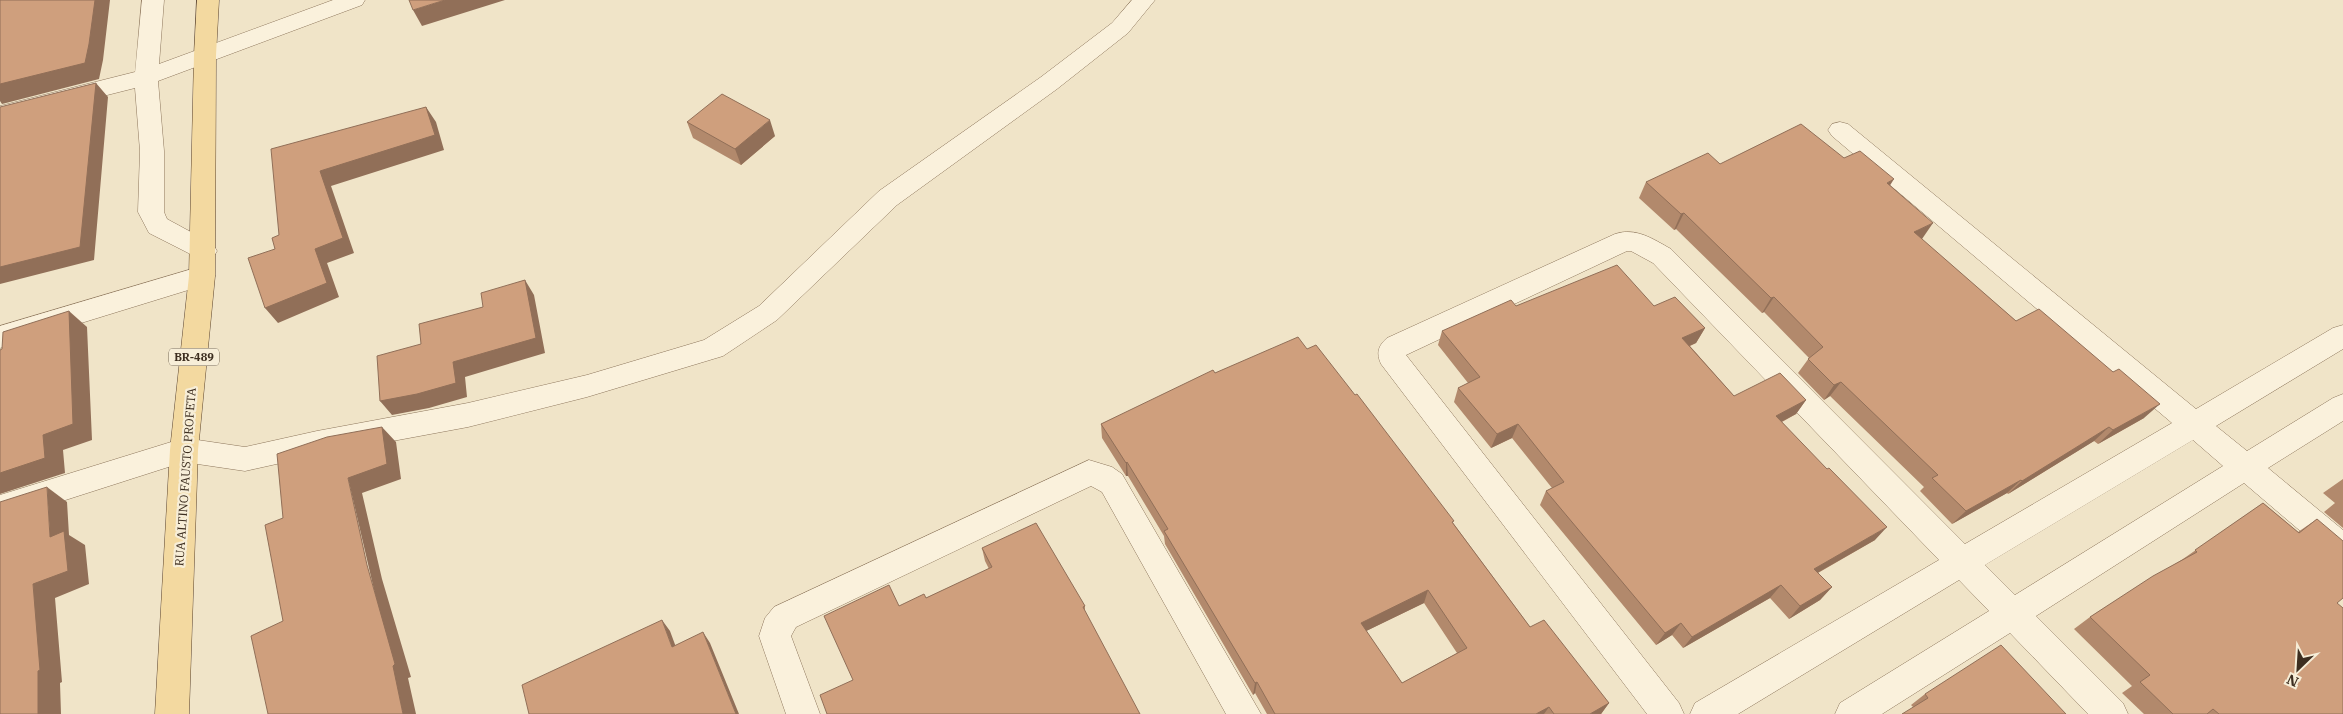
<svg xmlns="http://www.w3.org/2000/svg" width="2343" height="714" viewBox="0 0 2343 714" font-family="'IBM Plex Serif',serif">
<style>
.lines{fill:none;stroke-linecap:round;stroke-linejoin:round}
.street-casing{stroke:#8d765c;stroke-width:1}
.primary-casing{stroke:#5b4430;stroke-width:1}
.street{fill:#faf1dc;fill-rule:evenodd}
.primary{fill:#f3d9a0;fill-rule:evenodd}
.wall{fill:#b2896c;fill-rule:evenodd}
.shaded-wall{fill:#916f58}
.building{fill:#cf9f7d;stroke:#916f58;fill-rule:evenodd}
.labels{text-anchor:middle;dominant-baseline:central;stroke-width:4.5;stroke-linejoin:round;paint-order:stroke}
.shield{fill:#f7eed8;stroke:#756857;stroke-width:1}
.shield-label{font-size:11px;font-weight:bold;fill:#3d2e20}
.street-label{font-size:12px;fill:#3d2e20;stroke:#f7eed8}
</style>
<rect width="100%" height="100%" fill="#f0e4c8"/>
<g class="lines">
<defs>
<path id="street" d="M142,0H164L159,64L333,0H365L362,5L158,81L164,151V212L167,219L213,244L217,251L213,258L204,261L149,233L138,212L140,151L135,88L0,122V106L135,72Z
M1132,0H1155L1128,33L1057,89L897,205L777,320L723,356L587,397L468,427L317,455L245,471L184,462L0,521V495L184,438L245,447L317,431L468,403L587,375L704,340L759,306L879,191L1041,77L1112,23Z
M1840,122L1848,124L2196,409L2333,328L2343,325V349L2216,426L2247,451L2333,398L2343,394V421L2268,468L2343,530V562L2332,558L2244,483L2036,616L2123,703L2128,714H2088L2010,633L1882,714H1835L1840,703L1989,611L1959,580L1738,714H1690L1695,703L1939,560L1653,263L1631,251H1627L1406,355L1679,703L1684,714H1647L1381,364C1376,353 1378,346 1387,338L1615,234C1636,227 1653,239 1671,249L1965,544L2172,423L1832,136L1828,130L1832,124ZM2193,440L2223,466L2015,595L1985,565Z
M202,266L211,269L215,276L211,283L0,348V326Z
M1089,460L1112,467L1122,474L1261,714H1226L1102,492L1091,486L796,627L791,636L820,714H786L759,636L765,618L774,607Z"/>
<path id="primary" d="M197,0H219L216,55L215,276L198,450L189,714H155L170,450L189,276L194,55Z"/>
</defs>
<!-- street casing -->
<use href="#street" class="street-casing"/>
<!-- primary casing -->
<use href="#primary" class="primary-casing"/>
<!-- street -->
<use href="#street" class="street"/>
<!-- primary -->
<use href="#primary" class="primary"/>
</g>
<!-- wall -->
<path class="wall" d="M687,122L775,136L741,165L693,138Z
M1844,158L1890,186L1922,239H1921L2016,321L2144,418L2098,444L2094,441L2008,494L2007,493L1952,524L1920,491L1924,487L1830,396L1824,400L1798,373L1809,358L1764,312L1762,313L1676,229L1674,230L1639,198L1646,182L1720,164Z
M1516,306L1705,328L1696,343L1690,346L1734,396L1806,400L1796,414L1782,422L1875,540L1818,573L1832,587L1820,600L1789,619L1770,598L1683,648L1672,635L1656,645L1540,505L1546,491L1552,488L1512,438L1491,448L1454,402L1458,388L1468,383L1438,345L1442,331Z
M1307,349L1453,523L1530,627L1609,703L1601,714H1267L1255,693L1253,695L1165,544L1164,536L1128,476H1126L1102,438L1101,424L1215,373ZM1424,603L1457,653L1402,683L1366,631Z
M2343,479V528L2324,512L2335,503L2323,493Z
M2263,503L2298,532L2317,519L2337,603L2343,714H2144L2122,693L2132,686L2074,629L2090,617L2183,559Z
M982,548L1085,606V611L853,680L899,606L926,598L989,569L985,561Z
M1925,694L2066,714L1913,707L1911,705Z"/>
<!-- shaded-wall -->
<path class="shaded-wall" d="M95,0H110L103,60L99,79L2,104L0,101V84Z
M445,0H505L422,26L413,10Z
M96,83L108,97L94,260L0,284V267Z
M426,107L436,122L444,150L331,186L354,253L327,263L339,297L278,323L265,308L315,249L320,171Z
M770,120L775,136L741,165L735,149Z
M1894,179L1884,195L1887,183Z
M1684,213L1676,229L1674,230L1681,214Z
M1933,223L1922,239L1903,248L1914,232Z
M525,280L534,295L545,353L465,377L467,397L429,408L392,415L380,401L453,362Z
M1774,297L1764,312L1762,313L1771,298Z
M69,311L87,327L92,440L63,450L65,473L0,494V473L43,435Z
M1705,328L1696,343L1675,352L1682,338Z
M1841,382L1830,396L1824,400L1834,385Z
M1806,400L1796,414L1766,430L1776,416Z
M2160,404L2144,418L2098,444L2113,430Z
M1518,424L1512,438L1491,448L1497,434Z
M382,427L396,442L401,479L362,493L382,579L411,677L408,678L416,714H403L348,478Z
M2109,427L2094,441L2008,494L2022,481Z
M1127,462L1128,476H1126V463Z
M2021,480L2007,493L1952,524L1966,511Z
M47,487L67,502L69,535L85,545L89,584L55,598L62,682L60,683L61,714H38L33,584L50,537Z
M1887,527L1875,540L1803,581L1814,569Z
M1781,585L1770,598L1683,648L1692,637Z
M1832,587L1820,600L1789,619L1800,606Z
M1428,590L1424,603L1358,635L1361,623Z
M662,620L670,631L680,658L672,647Z
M1681,623L1672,635L1656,645L1665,633Z
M703,632L710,643L739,714H736Z
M1257,682L1255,693L1253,695L1255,683Z
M1609,703L1601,714H1590Z
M1549,707L1544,714H1536Z"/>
<!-- building -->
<path class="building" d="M0,0H95L89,44L85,63L0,84Z
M409,0H445L413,10Z
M96,83L80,247L0,267V107Z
M722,94L770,120L735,149L687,122Z
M426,107L435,135L320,171L343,238L315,249L327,283L265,308L248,258L275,249L272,238L279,235L271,149Z
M1801,124L1844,158L1860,151L1894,179L1887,183L1933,223L1914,232L2016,321L2039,309L2113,372L2119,369L2160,404L2113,430L2109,427L2022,481L2021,480L1966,511L1932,478L1938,475L1841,382L1834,385L1808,359L1823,347L1774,297L1771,298L1684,213L1681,214L1646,182L1708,153L1720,164Z
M1617,265L1654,306L1675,297L1705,328L1682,338L1734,396L1780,373L1806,400L1776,416L1827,469L1829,468L1887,527L1814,569L1832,587L1800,606L1781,585L1692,637L1681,623L1665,633L1546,491L1564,482L1518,424L1497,434L1458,388L1480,377L1442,331L1511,300L1516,306Z
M525,280L536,338L453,362L456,383L417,394L380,401L377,356L421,344L419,324L483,307L481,293Z
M69,311L73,424L43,435L45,458L0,473V350L2,349L3,332Z
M1298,337L1307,349L1316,345L1355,395L1357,394L1454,521L1452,522L1530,627L1544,620L1609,703L1590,714H1554L1549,707L1536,714H1275L1257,682L1255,683L1164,531L1168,529L1127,462L1126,463L1101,424L1213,370L1215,373ZM1428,590L1467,648L1402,683L1361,623Z
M382,427L387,464L348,478L367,565L395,664L393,666L403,714H268L251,636L283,621L265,525L283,518L277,454L327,437Z
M47,487L50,537L64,531L68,571L33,584L40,670L38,671V714H0V502Z
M2263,503L2299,533L2317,519L2343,541V598L2337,603L2343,608V714H2219L2213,709L2207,714H2173L2140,682L2150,675L2090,617L2153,576L2197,552L2195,550Z
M1036,523L1085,606L1083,607L1140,714H827L820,695L853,680L824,616L889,585L899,606L924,594L926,598L992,567L982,548Z
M662,620L672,647L703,632L736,714H529L522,685Z
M2001,645L2066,714H1902L1928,698L1925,694Z"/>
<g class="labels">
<!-- shield labels -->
<rect class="shield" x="169" y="348.5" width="50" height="17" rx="4"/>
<g class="shield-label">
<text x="194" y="357">BR-489</text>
</g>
<!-- street labels -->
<g class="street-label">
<text transform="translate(185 477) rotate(-86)">RUA ALTINO FAUSTO PROFETA</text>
</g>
</g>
<!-- north arrow -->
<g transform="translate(2298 669) rotate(205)" stroke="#f7eed8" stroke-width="4" paint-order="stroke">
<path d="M0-4L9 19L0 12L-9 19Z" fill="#3d2e20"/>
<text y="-8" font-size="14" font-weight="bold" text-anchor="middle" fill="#3d2e20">N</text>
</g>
</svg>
